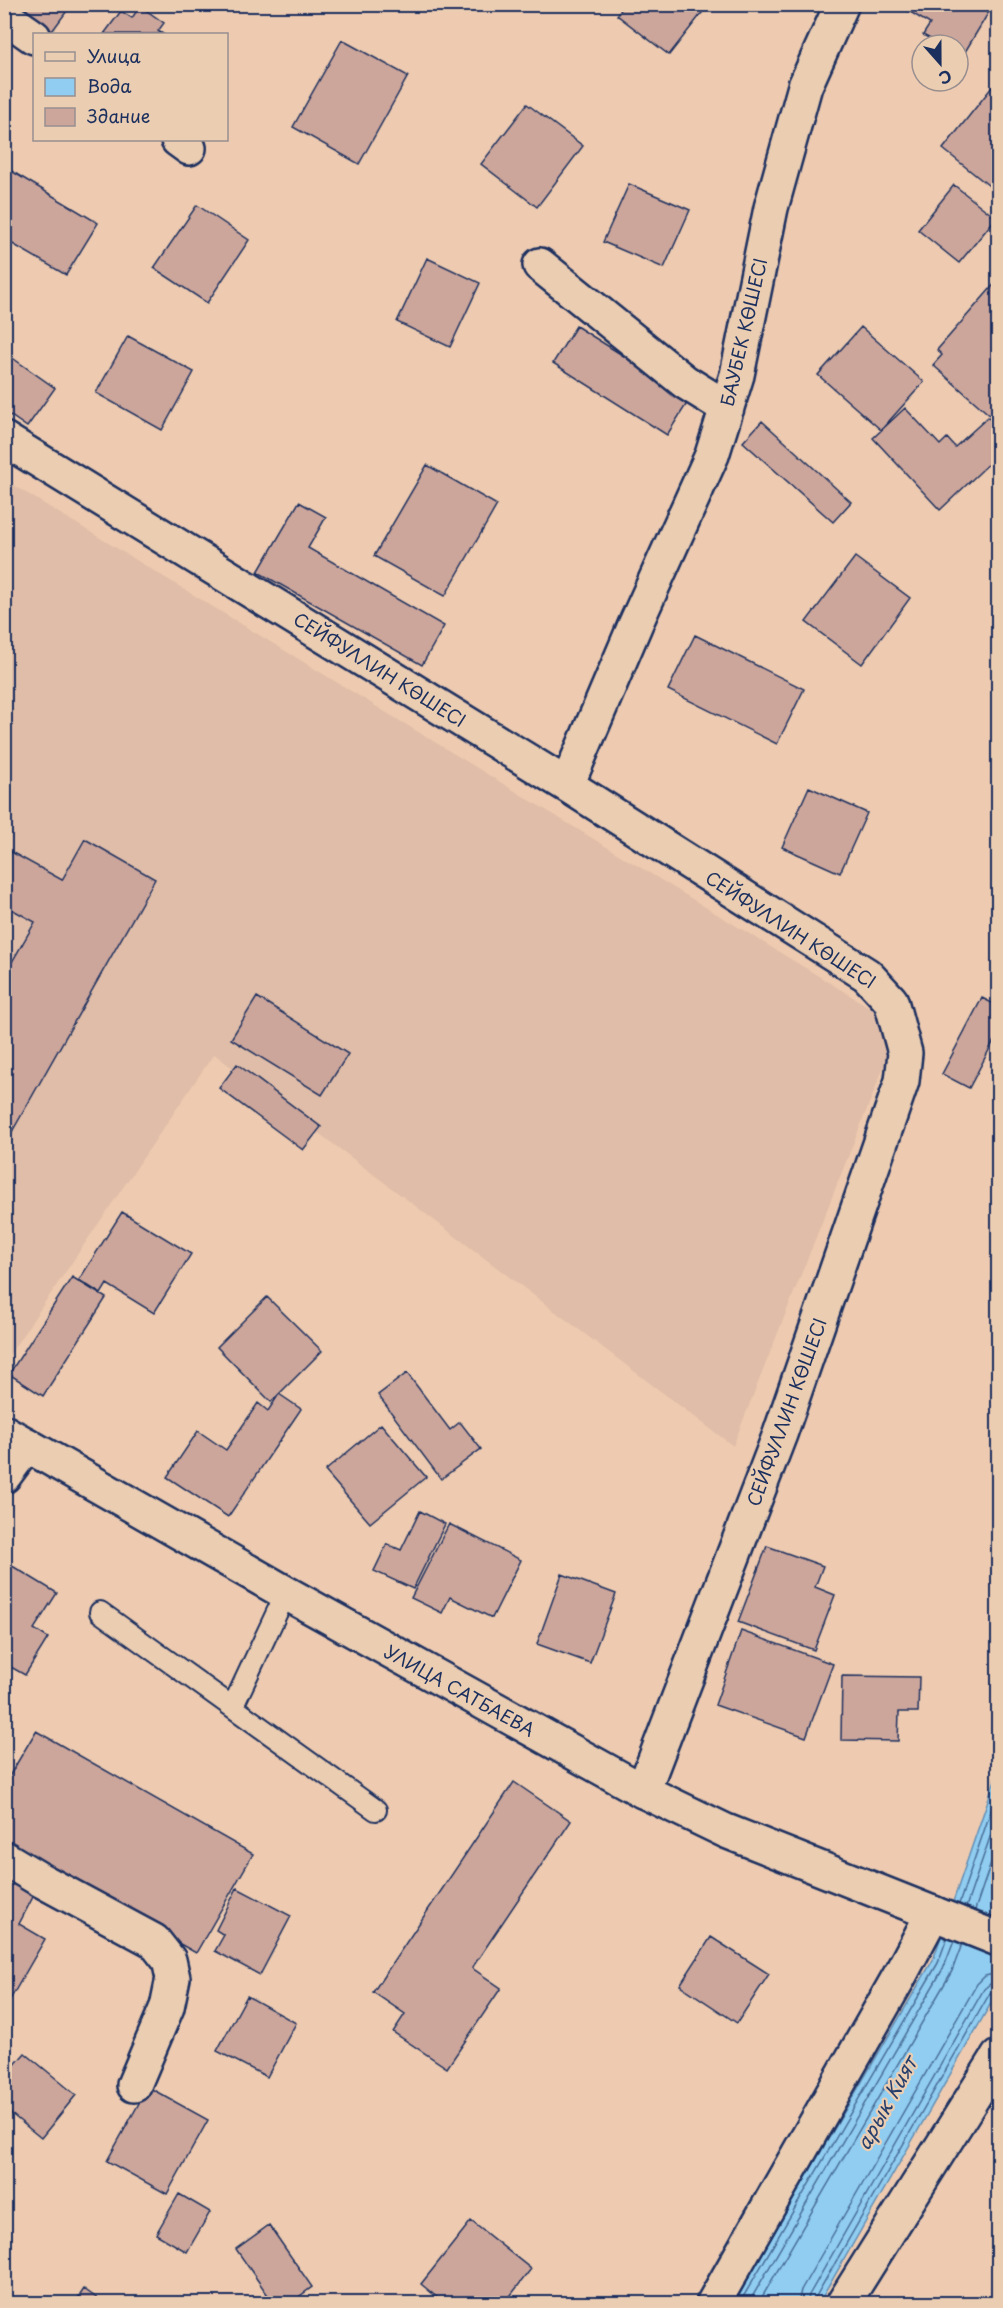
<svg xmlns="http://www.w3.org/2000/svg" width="1003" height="2308" viewBox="0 0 1003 2308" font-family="'Playpen Sans',sans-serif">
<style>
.built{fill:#e0bda8}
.water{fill:#90cdf0;stroke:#618eb6;stroke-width:1.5}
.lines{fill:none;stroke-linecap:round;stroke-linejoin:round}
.shore{stroke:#4a6e98;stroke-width:1.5}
.building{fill:#cda69b;stroke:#1b2f5e;stroke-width:1.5}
.lane-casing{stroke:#1b2f5e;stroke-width:24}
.street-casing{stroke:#1b2f5e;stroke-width:38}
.secondary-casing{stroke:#1b2f5e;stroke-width:38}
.lane{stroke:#ebcdb1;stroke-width:20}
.street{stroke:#ebcdb1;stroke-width:33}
.secondary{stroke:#ebcdb1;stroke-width:33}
.labels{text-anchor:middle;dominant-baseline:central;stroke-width:4.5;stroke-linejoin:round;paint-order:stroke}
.street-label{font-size:18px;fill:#1b2f5e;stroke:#ebcdb1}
.water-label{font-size:20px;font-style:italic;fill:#273f6d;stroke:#ebcdb1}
</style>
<rect width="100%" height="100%" fill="#eecbb0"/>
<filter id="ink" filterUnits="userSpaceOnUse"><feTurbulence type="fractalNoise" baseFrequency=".0167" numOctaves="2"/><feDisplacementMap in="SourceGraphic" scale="12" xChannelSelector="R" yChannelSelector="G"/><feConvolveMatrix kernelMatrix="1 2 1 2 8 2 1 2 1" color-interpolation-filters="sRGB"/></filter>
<g filter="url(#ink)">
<!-- built -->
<path class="built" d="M5,480L876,1011L887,1059L733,1446L214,1054L5,1361Z"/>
<!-- water -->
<path class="water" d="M998,1771V1991L819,2303L732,2304L933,1960Z"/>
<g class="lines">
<!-- shore -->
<path class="shore" d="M959,1904L998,1790
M966,1907L998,1814
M975,1910L998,1842
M739,2304L938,1963L947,1938
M748,2304L944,1967L954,1941
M758,2304L952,1971L962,1944
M798,2304L801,2290L977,1984L985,1976L998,1973
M807,2304L809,2295L984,1989L990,1984L998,1982
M815,2304V2298L990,1993L998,1989"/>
</g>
<!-- building -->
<path class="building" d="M29,4H72L50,34L21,16Z
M625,4H709L669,55L617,15Z
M897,4H979L990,10L962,57L958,55V45H941L923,35L930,24Z
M140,6L164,23L158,31L163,34H104L121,11L132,18Z
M342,40L408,76L359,164L293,127Z
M992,87L998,92V193L943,149Z
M527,104L583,146L537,207L481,164Z
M8,169L98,223L66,275L4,239V174Z
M629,184L690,210L664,268L603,242Z
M954,185L996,218L959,263L918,230Z
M197,205L249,240L207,303L154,268Z
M427,258L480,283L450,347L397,322Z
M998,280V412L993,418L933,365L942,355L937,350Z
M576,326L678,390L686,405L667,435L553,363Z
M861,327L924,382L881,430L818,375Z
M128,336L194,372L162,430L96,393Z
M4,352L55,388L27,427L4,411Z
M905,408L940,445L947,438L955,447L988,417L998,428V455L940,510L873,438Z
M762,421L851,502L833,522L743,442Z
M427,465L497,505L445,596L374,556Z
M299,502L326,517L308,548L444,626L422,665L258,572Z
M855,557L910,598L862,664L806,622Z
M695,635L804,689L777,744L668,690Z
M809,787L867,813L840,873L782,847Z
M85,839L155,879L4,1146V976L35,922L4,905V848L62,880Z
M257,997L348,1054L322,1095L231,1039Z
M982,998L998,1006V1033L969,1088L942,1074Z
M237,1064L321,1127L303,1150L219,1088Z
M122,1212L191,1254L154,1313L107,1284L101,1294L79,1280Z
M72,1277L106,1298L43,1396L9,1374Z
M267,1297L322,1351L271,1402L217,1347Z
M407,1373L450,1430L460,1422L481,1449L441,1479L378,1395Z
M279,1394L301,1409L228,1517L167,1477L198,1431L226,1450L258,1403L268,1411Z
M381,1424L426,1477L370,1523L325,1471Z
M420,1511L445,1524L413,1589L374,1571L387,1544L401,1550Z
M449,1524L521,1560L492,1618L450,1597L442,1613L411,1598Z
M767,1546L823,1566L815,1587L835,1595L814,1650L738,1622Z
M4,1561L57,1593L34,1629L48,1638L25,1675L11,1667L4,1677Z
M562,1574L616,1594L590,1663L537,1644Z
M741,1631L833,1664L806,1737L715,1705Z
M842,1676L919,1677L918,1712H899L898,1741L841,1740Z
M36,1731L253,1854L196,1953L4,1845V1785Z
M514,1782L571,1821L472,1968L501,1988L447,2068L393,2032L405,2014L373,1992Z
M4,1876L35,1893L19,1924L45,1939L4,2010Z
M237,1888L291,1916L260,1975L215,1951L224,1935L216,1930Z
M711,1937L769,1974L737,2023L680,1985Z
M247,1996L296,2023L267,2077L217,2051Z
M25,2053L76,2095L41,2138L4,2108V2077Z
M148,2087L208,2120L167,2194L107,2161Z
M179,2194L210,2212L187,2252L156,2234Z
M471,2221L531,2269L504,2304H445L421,2284Z
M269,2225L312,2287L289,2304H274L236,2249Z
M84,2289L105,2304H74Z"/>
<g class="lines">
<defs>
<path id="lane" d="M100,1612L376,1810
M233,1706L286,1593"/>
<path id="street" d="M4,16L34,37
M178,140L189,148
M540,265L685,382L727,408
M4,439L567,785L867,975L891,1001L905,1053L902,1081L780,1434L643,1791
M567,785L636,623L712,455L737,375L771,208L805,86L842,4
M4,1476L27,1445
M4,1858L39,1879L154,1941L169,1960L173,1978L167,2007L134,2085
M713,2304L899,1977L933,1913
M843,2304L998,2057"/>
<path id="secondary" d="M4,1432L286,1593L643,1791L726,1831L998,1939"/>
</defs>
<!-- lane casing -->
<use href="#lane" class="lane-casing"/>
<!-- street casing -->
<use href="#street" class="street-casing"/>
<!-- secondary casing -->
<use href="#secondary" class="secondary-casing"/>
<!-- lane -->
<use href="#lane" class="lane"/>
<!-- street -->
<use href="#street" class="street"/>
<!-- secondary -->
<use href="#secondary" class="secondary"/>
</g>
</g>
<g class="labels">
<!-- street labels -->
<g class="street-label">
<text transform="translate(743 332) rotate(-77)">БАУБЕК КӨШЕСІ</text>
<text transform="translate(380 669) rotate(32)">СЕЙФУЛЛИН КӨШЕСІ</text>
<text transform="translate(791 929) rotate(33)">СЕЙФУЛЛИН КӨШЕСІ</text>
<text transform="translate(786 1412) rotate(-70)">СЕЙФУЛЛИН КӨШЕСІ</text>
<text transform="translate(460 1690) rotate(29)">УЛИЦА САТБАЕВА</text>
</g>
<!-- water labels -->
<g class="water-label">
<text transform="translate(886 2103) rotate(-61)">арык Кият</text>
</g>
</g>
<!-- margin -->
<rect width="1003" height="2308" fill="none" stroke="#ebcdb1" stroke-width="24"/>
<rect x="12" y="12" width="979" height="2284" fill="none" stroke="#1b2f5e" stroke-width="2" filter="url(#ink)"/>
<!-- legend -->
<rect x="33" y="33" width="195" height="108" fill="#ebcdb1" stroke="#988e90" stroke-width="1.5"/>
<rect x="45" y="52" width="30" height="9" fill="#ebcdb1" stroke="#988e90" stroke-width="1.5"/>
<text x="87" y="63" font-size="18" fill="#1b2f5e">Улица</text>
<rect x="45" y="78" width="30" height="18" fill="#90cdf0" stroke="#988e90" stroke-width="1.5"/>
<text x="87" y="93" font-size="18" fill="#1b2f5e">Вода</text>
<rect x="45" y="108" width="30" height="18" fill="#cda69b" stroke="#988e90" stroke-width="1.5"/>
<text x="87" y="123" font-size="18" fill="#1b2f5e">Здание</text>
<!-- north arrow -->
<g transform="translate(940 63) rotate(159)"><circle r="28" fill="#ebcdb1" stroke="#988e90" stroke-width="1.5"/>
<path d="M0-4.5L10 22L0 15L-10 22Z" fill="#1b2f5e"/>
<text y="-9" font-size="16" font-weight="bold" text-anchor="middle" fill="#1b2f5e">С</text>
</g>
</svg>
